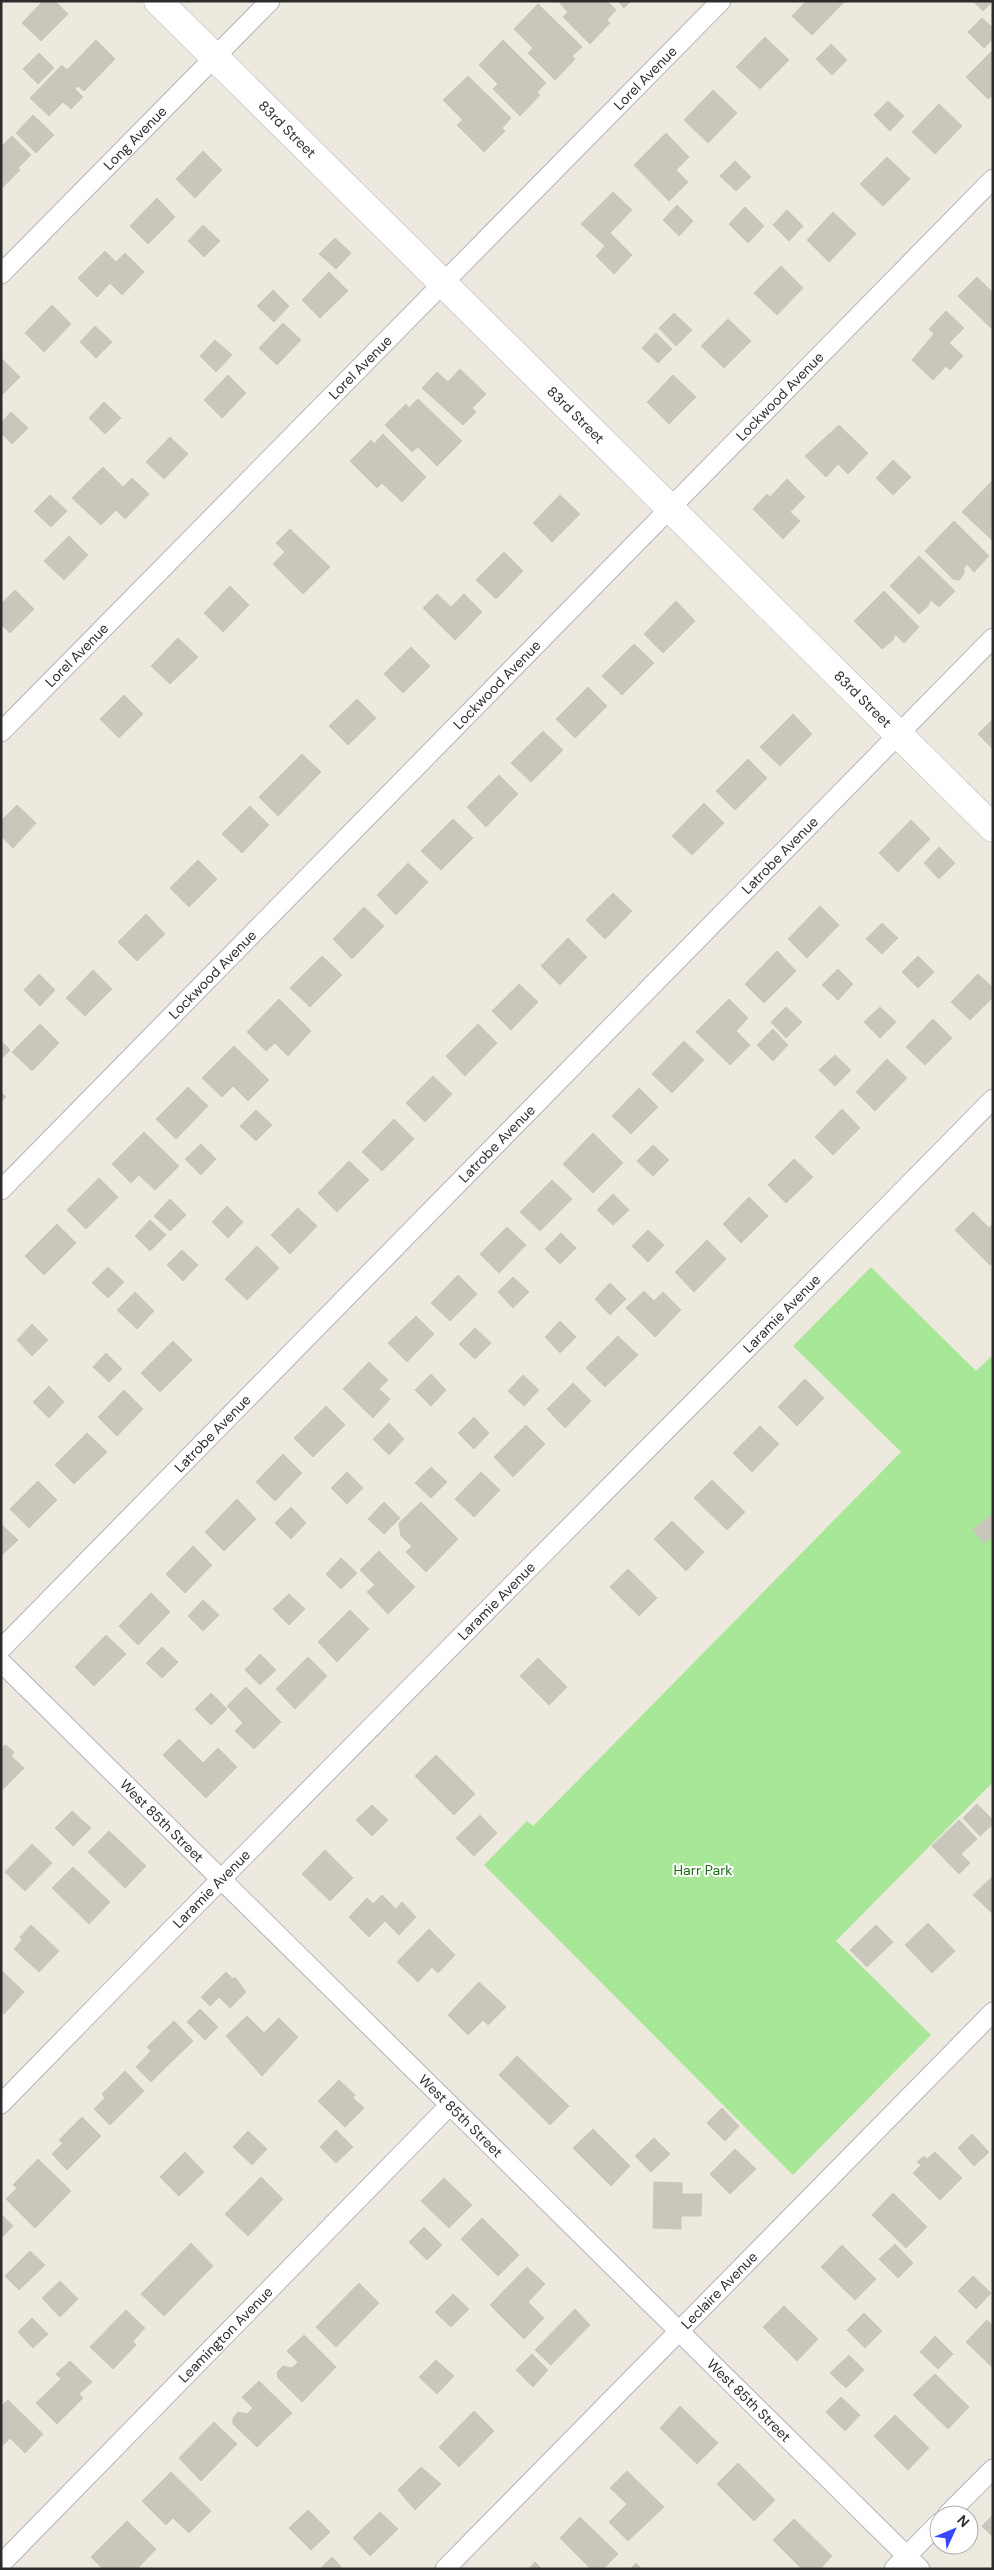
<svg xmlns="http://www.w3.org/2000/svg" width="994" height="2570" viewBox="0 0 994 2570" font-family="'DM Sans',sans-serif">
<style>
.green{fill:#a9e798}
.building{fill:#c9c7bc;stroke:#cac6b7}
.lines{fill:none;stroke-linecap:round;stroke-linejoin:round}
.street-casing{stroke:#b2b2c0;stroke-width:21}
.secondary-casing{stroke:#b2b2c0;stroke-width:29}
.street{stroke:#fff;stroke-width:19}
.secondary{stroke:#fff;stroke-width:28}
.labels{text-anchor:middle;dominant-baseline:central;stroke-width:4;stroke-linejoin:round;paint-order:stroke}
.street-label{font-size:14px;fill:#2c2c2c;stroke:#fff}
.park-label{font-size:14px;fill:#1e6e17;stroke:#fff}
</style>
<rect width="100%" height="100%" fill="#eee9de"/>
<!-- green -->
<path class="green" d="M871,1267L976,1371L993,1355V1782L836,1941L931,2035L793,2175L484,1865L527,1821L533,1826L901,1452L793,1346Z"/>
<!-- building -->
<path class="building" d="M43,1H55L68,14L41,41L22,23Z
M558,1H607L616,10L607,20L610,23L590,44L563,17L568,12Z
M618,1H631L624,8Z
M806,1H845L812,35L792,16Z
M973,1H993L983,11Z
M538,4L582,47L572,56L575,59L555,80L528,53L533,48L514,29Z
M982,18L993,28V39L984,48L968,32Z
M765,37L789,60L760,89L736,67Z
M96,40L115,59L84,91L78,86L75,89L83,97L71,109L63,102L49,116L30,98L62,65L67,70Z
M503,40L546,83L537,92L540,95L520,116L493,89L498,84L479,65Z
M831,44L847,60L832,75L816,59Z
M993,50V95L988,99L966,77Z
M39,53L54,68L38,84L23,69Z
M468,76L511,118L502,128L505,131L484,152L457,125L463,120L443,100Z
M713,90L737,113L708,143L684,120Z
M888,101L904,116L890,131L874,115Z
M939,104L962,126L935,154L912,132Z
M33,115L54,135L36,153L16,133Z
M666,133L689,157L676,170L688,182L669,201L634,165Z
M12,136L31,155L18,168L20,170L1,189V147Z
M203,151L222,170L195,198L176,179Z
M887,157L910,179L883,206L860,184Z
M735,161L751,177L736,191L720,176Z
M613,192L632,210L610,233L632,255L614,274L596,256L605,246L581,224Z
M157,198L175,217L148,244L130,226Z
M677,205L693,221L679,236L663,220Z
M745,207L764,226L748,243L729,224Z
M787,210L803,226L789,241L773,225Z
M833,212L856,234L829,262L807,240Z
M203,225L220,241L204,257L188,241Z
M335,238L351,253L336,269L319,254Z
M105,251L116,262L125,253L144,272L122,295L110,283L97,297L78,278Z
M781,266L803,288L777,315L754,293Z
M329,272L348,291L320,318L302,300Z
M977,277L993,293V330L958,296Z
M273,290L289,306L274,322L257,306Z
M52,305L71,324L44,352L25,333Z
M946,311L964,328L949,343L963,356L950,370L946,366L933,380L912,360L934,334L929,329Z
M674,313L692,330L676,346L659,328Z
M728,319L751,341L724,368L701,346Z
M283,323L301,340L277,365L259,348Z
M95,326L112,342L96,358L80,342Z
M656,333L672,349L658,363L642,348Z
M215,340L232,355L216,372L200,356Z
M1,358L20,377L1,396Z
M460,369L486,394L472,408L476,412L463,425L422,388L437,372L448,382Z
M228,375L246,393L222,418L204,400Z
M673,375L696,397L669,424L647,402Z
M418,399L462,441L437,466L418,447L412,452L385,425L406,404L409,408Z
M104,402L121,418L105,434L89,418Z
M11,412L28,428L12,444L1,433V423Z
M839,425L868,453L848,474L838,464L826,477L805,456Z
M383,434L426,477L402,502L382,483L377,488L350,461L371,440L374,444Z
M170,437L188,454L164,479L146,462Z
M893,460L911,477L893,495L876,478Z
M103,467L123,487L132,478L149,494L125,519L116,510L101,525L72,498Z
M787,479L805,497L790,512L800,521L783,539L753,509L767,494L770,497Z
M993,480V541L962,512Z
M50,495L67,511L51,527L34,511Z
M560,495L580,514L552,542L533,523Z
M954,521L989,556L974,572L967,564L964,568V574L959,580L953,579L925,551Z
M290,529L330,567L303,594L273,564L285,552L276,543Z
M69,536L88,555L64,580L44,561Z
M504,552L523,571L496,599L476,580Z
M919,556L955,591L939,607L931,600L927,607L919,614L890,586Z
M230,586L249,605L223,632L204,613Z
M15,590L34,609L10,633L1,624V604Z
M884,591L919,627L904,643L895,634L893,640L882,649L854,621Z
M437,594L451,607L464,594L482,612L455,640L423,608Z
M676,601L695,621L663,653L644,634Z
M178,638L198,657L170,684L151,666Z
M634,644L654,663L622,695L602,676Z
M411,647L430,666L403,693L384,674Z
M588,687L607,706L575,738L556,719Z
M124,695L143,714L119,738L100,719Z
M357,699L376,718L348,745L329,726Z
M793,714L812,734L780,766L760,747Z
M993,719V749L978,734Z
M543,731L563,750L531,782L511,763Z
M302,754L321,772L278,816L259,797Z
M748,759L767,778L735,810L716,791Z
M499,775L518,794L486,827L467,807Z
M704,803L724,823L692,855L672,836Z
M17,805L36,823L13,848L1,836V821Z
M250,806L269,825L242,853L222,834Z
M453,819L473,838L441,870L421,851Z
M911,820L930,839L898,872L879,853Z
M939,847L955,863L939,879L924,863Z
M198,860L217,879L189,907L170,888Z
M408,863L428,882L396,915L377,895Z
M613,893L632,911L605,939L586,920Z
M820,906L839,925L807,958L788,939Z
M364,907L384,926L352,959L333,939Z
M146,914L165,934L137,961L118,942Z
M882,923L898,938L882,954L866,939Z
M568,938L587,957L560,985L541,966Z
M777,951L796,971L764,1003L745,984Z
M322,956L342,975L310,1007L290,988Z
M918,956L934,972L918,988L902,972Z
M838,969L853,984L838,1000L822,985Z
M93,970L112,989L85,1016L66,998Z
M39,974L55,990L40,1006L24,990Z
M978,974L993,988V997L970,1020L951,1002Z
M519,984L538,1002L511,1030L492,1011Z
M279,999L311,1031L288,1056L275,1043L266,1051L247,1032Z
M729,999L748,1018L736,1031L750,1045L730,1065L696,1032Z
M786,1007L802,1022L786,1038L771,1022Z
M880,1007L896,1022L880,1038L864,1022Z
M933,1019L952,1038L925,1065L906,1047Z
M40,1024L59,1043L32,1071L12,1052Z
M478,1024L497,1043L465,1076L446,1056Z
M773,1029L788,1045L773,1061L757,1045Z
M1,1041L10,1050L1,1059Z
M684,1041L704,1060L672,1093L652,1074Z
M234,1046L269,1080L248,1101L233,1086L222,1097L202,1078Z
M835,1055L851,1070L835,1086L819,1070Z
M887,1059L907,1078L875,1111L856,1092Z
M433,1076L452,1094L425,1122L406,1103Z
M188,1087L208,1106L176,1139L156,1119Z
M639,1088L658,1107L631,1134L612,1116Z
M1,1092L6,1097L1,1102Z
M842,1109L860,1128L833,1155L815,1137Z
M256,1110L272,1125L256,1141L240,1126Z
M394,1119L414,1139L382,1171L362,1152Z
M144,1132L179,1166L155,1190L139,1175L131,1183L112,1164Z
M593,1133L623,1163L593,1193L563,1164Z
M201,1144L216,1159L201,1175L185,1159Z
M653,1145L669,1160L653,1176L637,1161Z
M794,1159L813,1177L786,1203L768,1185Z
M349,1161L369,1180L337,1212L318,1193Z
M99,1178L118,1197L86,1229L67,1210Z
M552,1180L572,1199L540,1231L520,1212Z
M613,1194L629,1210L613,1225L597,1210Z
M749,1197L768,1216L741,1243L723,1224Z
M170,1199L186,1215L170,1231L154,1216Z
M227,1206L243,1222L228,1238L212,1222Z
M298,1208L317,1226L290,1254L271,1235Z
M973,1212L989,1228L993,1224V1262L990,1265L955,1230Z
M150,1220L166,1235L150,1251L135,1236Z
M57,1224L76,1243L44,1275L25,1256Z
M507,1227L526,1245L499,1273L480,1254Z
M648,1230L664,1245L648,1262L632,1246Z
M561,1233L576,1248L560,1264L545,1249Z
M707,1240L726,1259L694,1292L675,1272Z
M257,1246L279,1268L247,1300L225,1279Z
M182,1250L198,1265L183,1281L167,1265Z
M108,1267L124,1282L108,1298L92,1283Z
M458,1275L477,1294L450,1321L431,1303Z
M513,1277L529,1292L513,1308L498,1292Z
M610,1283L626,1299L610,1315L595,1299Z
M644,1291L654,1301L663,1292L681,1310L655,1337L626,1308Z
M135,1292L154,1311L137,1329L117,1310Z
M416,1316L434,1334L407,1362L388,1343Z
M560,1321L576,1337L560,1353L545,1337Z
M32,1324L48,1340L32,1356L17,1340Z
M475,1328L491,1343L475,1359L459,1344Z
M618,1336L638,1355L605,1387L586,1368Z
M173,1341L192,1360L160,1392L141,1373Z
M106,1353L122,1369L109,1382L93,1367Z
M369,1362L388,1380L379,1389L390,1399L373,1418L343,1389Z
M431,1374L446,1390L431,1406L415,1390Z
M523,1375L539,1390L524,1406L508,1391Z
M805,1379L824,1398L797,1426L778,1407Z
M573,1383L591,1401L565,1428L547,1409Z
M49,1386L64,1402L49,1418L33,1402Z
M124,1390L143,1409L117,1436L98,1417Z
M326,1406L345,1425L313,1457L294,1438Z
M474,1417L489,1433L474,1449L458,1433Z
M389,1423L404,1439L389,1455L373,1439Z
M526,1425L545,1444L513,1477L494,1457Z
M760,1426L779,1444L752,1472L733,1453Z
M87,1433L107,1452L74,1484L55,1465Z
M283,1454L302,1473L275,1501L256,1482Z
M431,1467L447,1482L431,1498L415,1483Z
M347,1472L363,1488L347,1504L331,1488Z
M481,1472L500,1490L474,1517L455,1499Z
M712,1480L745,1512L727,1530L694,1498Z
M38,1481L57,1500L29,1528L10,1509Z
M237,1499L256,1519L224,1551L205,1532Z
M384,1502L400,1518L384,1534L368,1519Z
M421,1502L458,1539L426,1572L406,1552L412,1546L401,1536L399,1523Z
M291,1507L306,1523L291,1539L275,1523Z
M992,1514L993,1536L984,1543L973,1530Z
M672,1521L704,1552L686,1571L654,1539Z
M1,1524L18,1540L1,1556Z
M193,1546L212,1565L185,1593L166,1574Z
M379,1551L415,1587L388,1614L367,1592L375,1585L360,1570Z
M341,1558L357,1573L341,1589L326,1574Z
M628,1569L657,1598L639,1616L610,1587Z
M151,1593L170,1612L138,1645L119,1626Z
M289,1594L305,1609L289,1625L273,1609Z
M203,1600L219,1615L203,1631L188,1616Z
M350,1610L369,1629L337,1662L318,1642Z
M106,1635L126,1654L94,1686L75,1667Z
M162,1647L178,1662L162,1678L146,1663Z
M260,1654L276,1670L260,1685L245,1670Z
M308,1657L327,1676L295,1709L276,1689Z
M538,1658L567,1687L549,1705L520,1676Z
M246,1687L281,1722L254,1749L235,1731L243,1723L227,1706Z
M211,1693L227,1709L211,1725L195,1709Z
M179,1739L203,1763L218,1748L237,1767L206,1798L163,1755Z
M6,1745L14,1752L11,1756L24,1768L1,1791V1748Z
M436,1755L475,1794L454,1815L415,1776Z
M977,1804L993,1820V1824L980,1836L963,1818Z
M372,1805L388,1820L372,1836L356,1820Z
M72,1811L91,1828L73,1846L55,1828Z
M480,1815L497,1833L474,1856L456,1838Z
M959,1820L977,1839L961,1854L970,1863L959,1874L932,1846Z
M109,1831L146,1866L125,1888L88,1852Z
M32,1844L52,1863L25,1891L5,1872Z
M325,1850L353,1878L330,1901L302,1874Z
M73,1867L110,1902L89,1924L52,1888Z
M993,1876V1914L973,1895Z
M382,1895L396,1909L402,1902L416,1917L399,1935L385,1921L369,1937L349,1917L367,1898L373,1904Z
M928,1923L955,1951L932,1973L905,1945Z
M31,1925L59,1951L39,1972L14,1949L22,1940L20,1937Z
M876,1925L893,1942L867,1967L850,1950Z
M429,1929L455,1955L438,1973L432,1967L418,1982L397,1962Z
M1,1970L24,1992L4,2014L1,2011Z
M226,1972L233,1979L235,1977L246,1992L230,2008L219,1997L210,2006L201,1997Z
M479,1982L506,2007L488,2025L483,2020L468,2035L448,2015Z
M200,2009L218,2027L205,2040L187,2022Z
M247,2016L264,2033L279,2018L298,2037L262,2076L226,2036Z
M174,2021L193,2041L166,2067L147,2047Z
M151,2051L166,2067L151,2082L136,2067Z
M517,2056L569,2106L550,2125L499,2075Z
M125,2071L144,2091L110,2125L94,2109L105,2098L102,2094Z
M339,2080L355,2095L353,2098L364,2108L345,2127L318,2101Z
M722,2108L739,2126L725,2141L707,2123Z
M82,2117L101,2136L67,2170L52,2154L63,2143L59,2140Z
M593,2129L630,2166L611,2186L573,2148Z
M336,2130L353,2147L336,2163L320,2147Z
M248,2131L267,2149L252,2165L233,2147Z
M972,2134L989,2152L974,2166L958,2148Z
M654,2138L670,2154L651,2172L635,2156Z
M735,2149L756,2169L730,2194L710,2174Z
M185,2152L204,2172L179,2196L160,2177Z
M935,2152L962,2178L940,2200L913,2173L921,2165L917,2162L924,2156L927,2159Z
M38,2159L71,2191L35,2228L6,2199L17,2188L13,2185Z
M261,2177L283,2199L248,2236L225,2214Z
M444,2178L472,2205L449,2228L421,2201Z
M654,2182L682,2183V2194H702L701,2216H681V2229L653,2228Z
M893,2193L927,2227L906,2248L872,2215Z
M1,2214L13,2226L1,2238Z
M482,2218L519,2255L498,2276L461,2239Z
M424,2227L442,2245L427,2260L409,2242Z
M191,2243L213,2266L164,2316L141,2294Z
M895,2244L913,2263L898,2278L879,2259Z
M842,2245L876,2279L855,2300L821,2267Z
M30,2251L45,2265L19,2290L5,2276Z
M527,2267L545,2284L528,2302L544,2318L524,2339L490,2305Z
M973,2276L991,2293L976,2309L958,2291Z
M60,2281L78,2299L60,2317L42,2298Z
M359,2283L379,2303L336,2347L316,2327Z
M453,2294L469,2309L451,2327L435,2312Z
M784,2306L818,2339L797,2361L763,2327Z
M575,2309L590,2325L551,2365L535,2350Z
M126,2310L145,2328L133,2341L136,2345L113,2369L90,2347Z
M864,2313L882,2331L865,2348L847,2330Z
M32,2318L48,2334L33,2348L18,2332Z
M987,2320L993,2326V2368L966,2342Z
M304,2335L336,2367L302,2402L278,2378L277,2372L283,2366L292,2368L298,2362L287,2351Z
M935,2336L953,2354L938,2369L920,2352Z
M532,2354L548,2370L533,2387L516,2370Z
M849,2355L864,2370L846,2388L830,2373Z
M436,2360L454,2376L437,2394L419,2377Z
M70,2361L92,2382L79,2394L83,2398L57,2424L36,2403L61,2379L56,2374Z
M935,2374L969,2407L948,2429L913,2395Z
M259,2381L292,2413L257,2447L233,2424V2418L238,2412L247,2414L253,2408L242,2397Z
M841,2397L860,2415L845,2431L826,2412Z
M8,2400L43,2434L25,2453L10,2438L1,2447V2406Z
M680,2406L718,2443L697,2464L660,2428Z
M474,2411L494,2431L459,2467L439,2447Z
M895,2415L929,2448L908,2470L874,2436Z
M214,2422L237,2444L201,2481L179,2458Z
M738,2463L775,2500L754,2521L717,2484Z
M421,2467L441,2484L415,2510L398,2490Z
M627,2471L664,2507L628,2541L609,2522L627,2504L610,2488Z
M171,2472L211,2511L189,2533L173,2518L166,2525L142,2501Z
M308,2510L330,2532L311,2550L289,2528Z
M380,2512L398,2529L370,2556L353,2538Z
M993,2515V2537L982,2526Z
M580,2517L618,2554L603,2569H591L560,2538Z
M794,2519L832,2556L820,2569H802L773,2540Z
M127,2521L156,2549L137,2569H103L91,2557Z
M332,2557L343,2569H320Z
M535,2562L542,2569H529Z
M636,2563L642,2569H630Z"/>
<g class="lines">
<defs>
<g id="street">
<path id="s1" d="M1,274L270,1"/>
<path id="s2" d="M1,732L721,1"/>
<path id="s3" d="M1,1190L993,179"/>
<path id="s4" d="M1,1649L993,638"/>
<path id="s5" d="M1,1662L920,2569"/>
<path id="s6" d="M1,2104C329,1766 664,1435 993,1099"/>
<path d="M947,2515L993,2469"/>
<path id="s7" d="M1,2564L449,2106"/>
<path id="s8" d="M445,2569L993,2012"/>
<path d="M894,2569L939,2523"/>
</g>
<g id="secondary">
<path id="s9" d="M158,1L993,828"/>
</g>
</defs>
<!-- street casing -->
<use href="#street" class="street-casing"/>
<!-- secondary casing -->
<use href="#secondary" class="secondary-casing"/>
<!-- street -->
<use href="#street" class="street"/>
<!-- secondary -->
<use href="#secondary" class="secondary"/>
</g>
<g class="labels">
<!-- street labels -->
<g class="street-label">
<text stroke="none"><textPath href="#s2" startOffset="918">Lorel Avenue</textPath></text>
<text stroke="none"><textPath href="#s9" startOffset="182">83rd Street</textPath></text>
<text stroke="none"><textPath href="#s1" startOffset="191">Long Avenue</textPath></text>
<text stroke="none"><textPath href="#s2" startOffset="512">Lorel Avenue</textPath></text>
<text stroke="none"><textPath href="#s3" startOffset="1112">Lockwood Avenue</textPath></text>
<text stroke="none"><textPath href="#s9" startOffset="588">83rd Street</textPath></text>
<text stroke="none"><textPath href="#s2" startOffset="108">Lorel Avenue</textPath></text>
<text stroke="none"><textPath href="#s3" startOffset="708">Lockwood Avenue</textPath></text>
<text stroke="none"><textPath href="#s9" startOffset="992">83rd Street</textPath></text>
<text stroke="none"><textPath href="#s4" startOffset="1112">Latrobe Avenue</textPath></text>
<text stroke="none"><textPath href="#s3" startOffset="302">Lockwood Avenue</textPath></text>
<text stroke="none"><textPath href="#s4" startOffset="708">Latrobe Avenue</textPath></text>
<text stroke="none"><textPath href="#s6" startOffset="1111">Laramie Avenue</textPath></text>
<text stroke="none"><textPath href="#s4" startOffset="302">Latrobe Avenue</textPath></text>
<text stroke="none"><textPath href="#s6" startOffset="706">Laramie Avenue</textPath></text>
<text stroke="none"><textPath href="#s5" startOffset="226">West 85th Street</textPath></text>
<text stroke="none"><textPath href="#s6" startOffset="301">Laramie Avenue</textPath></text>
<text stroke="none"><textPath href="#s5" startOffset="646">West 85th Street</textPath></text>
<text stroke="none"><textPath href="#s8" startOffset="391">Leclaire Avenue</textPath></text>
<text stroke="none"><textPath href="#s7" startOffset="321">Leamington Avenue</textPath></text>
<text stroke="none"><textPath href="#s5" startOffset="1051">West 85th Street</textPath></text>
</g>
<!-- park labels -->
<g class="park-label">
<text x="703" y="1870">Harr Park</text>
</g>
</g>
<!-- border -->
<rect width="994" height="2570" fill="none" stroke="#2c2c2c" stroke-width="5"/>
<!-- north arrow -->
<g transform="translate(954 2530) rotate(46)"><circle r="24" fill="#ffffff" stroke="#ababab"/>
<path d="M0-4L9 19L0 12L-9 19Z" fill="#3a47ff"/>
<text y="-8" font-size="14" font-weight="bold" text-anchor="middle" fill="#2c2c2c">N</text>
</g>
</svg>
